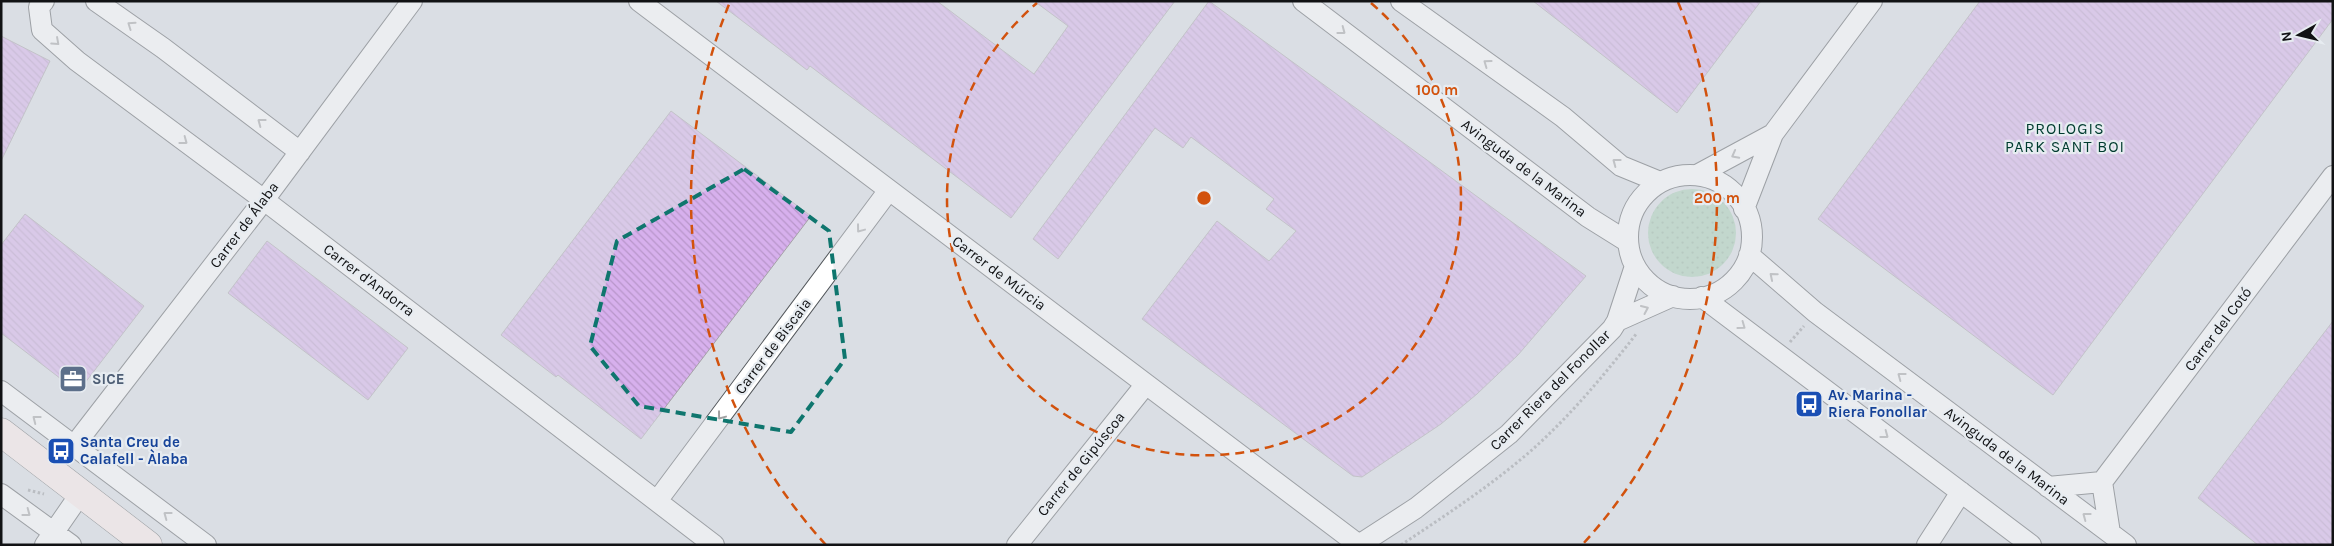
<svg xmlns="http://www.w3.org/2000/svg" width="2334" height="546" viewBox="0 0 2334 546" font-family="Karla,sans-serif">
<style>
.grass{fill:url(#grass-dots)}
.building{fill:url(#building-back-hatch);stroke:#a5a1a7}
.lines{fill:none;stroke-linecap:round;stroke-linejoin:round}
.street-casing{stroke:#53575b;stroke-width:22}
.secondary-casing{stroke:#53575b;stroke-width:29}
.path{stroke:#92959a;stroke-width:3;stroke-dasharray:2.5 2.5;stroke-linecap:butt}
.street{stroke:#fff;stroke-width:20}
.secondary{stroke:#ffeeea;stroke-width:28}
.oneway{stroke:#a0a0a1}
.marked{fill:none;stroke:#0f766e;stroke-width:4;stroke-dasharray:10 6;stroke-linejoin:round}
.ring{fill:none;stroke:#d2520d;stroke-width:2.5;stroke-dasharray:9 6}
.labels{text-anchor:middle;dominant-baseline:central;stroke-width:4.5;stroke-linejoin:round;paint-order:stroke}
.street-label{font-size:15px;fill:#111214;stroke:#e7ecf1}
.service-label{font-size:15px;font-weight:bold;fill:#4e5e75;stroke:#e7ecf1;text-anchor:start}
.transit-label{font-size:15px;font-weight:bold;fill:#164399;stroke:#e7ecf1;text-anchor:start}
.neighbourhood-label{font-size:16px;letter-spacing:1px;fill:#013c2f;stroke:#e7ecf1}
.centre{fill:#d2520d;stroke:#e7ecf1;stroke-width:2.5}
.ring-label{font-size:15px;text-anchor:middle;font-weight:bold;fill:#d2520d;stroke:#e7ecf1;stroke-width:4.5;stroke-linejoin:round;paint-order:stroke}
</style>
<defs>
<pattern id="grass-dots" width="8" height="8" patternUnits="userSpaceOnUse" patternTransform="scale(1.25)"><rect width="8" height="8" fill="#a4ceb2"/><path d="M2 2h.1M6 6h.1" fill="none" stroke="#8cb098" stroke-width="1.8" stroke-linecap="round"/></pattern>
<pattern id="building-back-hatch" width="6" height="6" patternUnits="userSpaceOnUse" patternTransform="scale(1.25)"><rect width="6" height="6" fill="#d7b0ed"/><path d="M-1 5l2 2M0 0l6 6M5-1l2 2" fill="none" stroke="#b896ca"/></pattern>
</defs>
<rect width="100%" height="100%" fill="#dadee4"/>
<!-- grass -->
<path class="grass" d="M1648 233a44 44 0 1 1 88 0a44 44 0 1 1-88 0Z"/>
<!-- building -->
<path class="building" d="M716,1H937L1034,74L1068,26L1034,1H1175L1011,218L810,66L807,70Z
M1209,1L1586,276L1518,355L1477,394L1441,424L1362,477L1353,476L1142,319L1217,221L1269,261L1296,231L1266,209L1274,199L1191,137L1183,148L1155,128L1058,259L1033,239Z
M1533,1H1761L1677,113Z
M1980,1H2333V19L2053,395L1818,219Z
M1,36L50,61L1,161Z
M671,111L811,216L641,439L558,375L556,377L501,335Z
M25,214L144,306L78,392L1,333V245Z
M267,241L408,348L368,400L228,293Z
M2333,321V545H2258L2198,498Z"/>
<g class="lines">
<defs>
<path id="street" d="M44,1L39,7L42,30L77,61L264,200L714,545
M96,1L163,48L300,152
M639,1L1359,545
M1303,1L1588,217L1628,242
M1401,1L1563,117L1621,166L1660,182
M1697,175L1773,134
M1628 237a62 62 0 1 1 124 0a62 62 0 1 1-124 0Z
M1744,209L1773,134L1872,1
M1749,255L1815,312L2126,545
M1702,297L2031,545
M1617,321L1673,296
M1,391L206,545
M73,447L264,200L412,1
M2048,487L2102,482
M1,494L71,545
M657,501L889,190
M2110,533L2102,482L2333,176
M45,545L81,493
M1017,545L1146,384
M1359,545L1416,508L1509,434L1612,329L1617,321L1635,266
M1927,545L1961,492"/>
<path id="secondary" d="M1,432L148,545"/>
</defs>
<!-- street casing -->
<use href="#street" class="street-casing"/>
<!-- secondary casing -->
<use href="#secondary" class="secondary-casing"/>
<!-- path -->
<path class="path" d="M1790,342L1804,326
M28,490L44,494
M1401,545C1446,515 1492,485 1533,449C1572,414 1605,374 1637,333"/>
<!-- street -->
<use href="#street" class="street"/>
<!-- secondary -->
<use href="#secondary" class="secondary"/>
</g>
<!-- one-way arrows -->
<defs><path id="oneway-chevron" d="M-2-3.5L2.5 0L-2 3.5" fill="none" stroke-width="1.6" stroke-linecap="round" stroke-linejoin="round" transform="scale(1.25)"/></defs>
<g class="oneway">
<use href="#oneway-chevron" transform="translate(131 25) rotate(-145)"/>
<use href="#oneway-chevron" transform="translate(1342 31) rotate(37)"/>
<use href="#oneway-chevron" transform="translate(56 42) rotate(42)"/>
<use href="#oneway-chevron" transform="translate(1487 63) rotate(-144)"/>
<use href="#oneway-chevron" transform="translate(261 122) rotate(-143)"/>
<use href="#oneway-chevron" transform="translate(184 141) rotate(37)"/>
<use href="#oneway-chevron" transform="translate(1735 155) rotate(152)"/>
<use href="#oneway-chevron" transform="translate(1616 162) rotate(-143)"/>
<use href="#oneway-chevron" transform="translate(860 229) rotate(127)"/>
<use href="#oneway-chevron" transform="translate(1773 276) rotate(-140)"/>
<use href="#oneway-chevron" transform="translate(1645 309) rotate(-24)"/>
<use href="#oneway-chevron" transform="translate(1742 326) rotate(36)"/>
<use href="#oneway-chevron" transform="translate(1901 376) rotate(-143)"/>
<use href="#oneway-chevron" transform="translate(721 416) rotate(127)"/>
<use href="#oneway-chevron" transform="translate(36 419) rotate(-142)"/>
<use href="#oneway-chevron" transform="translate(1885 435) rotate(37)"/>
<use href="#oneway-chevron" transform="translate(27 513) rotate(37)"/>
<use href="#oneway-chevron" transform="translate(167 515) rotate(-143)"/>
<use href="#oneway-chevron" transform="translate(2086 516) rotate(-143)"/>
</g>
<!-- marked area -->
<path d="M0 0H2334V546H0ZM744,169L829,231L845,359L791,432L639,406L590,346L617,241Z" fill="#dadee4" fill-opacity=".55" fill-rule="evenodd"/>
<path class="marked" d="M744,169L829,231L845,359L791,432L639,406L590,346L617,241Z"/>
<!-- distance rings -->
<g class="ring">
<path d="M1371 3A257 257 0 1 1 1037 3"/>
<path d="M826 545A513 513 0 0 1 730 2M1678 2A513 513 0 0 1 1582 545"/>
</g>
<!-- icons -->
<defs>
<symbol id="office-square" viewBox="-11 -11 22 22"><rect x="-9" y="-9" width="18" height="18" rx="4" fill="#5c6f8a" stroke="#e7ecf1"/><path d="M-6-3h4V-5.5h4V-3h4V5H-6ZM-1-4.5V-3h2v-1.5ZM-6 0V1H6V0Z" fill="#fff"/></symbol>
<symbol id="bus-square" viewBox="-11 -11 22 22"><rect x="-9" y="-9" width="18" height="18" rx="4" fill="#1a4fb4" stroke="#e7ecf1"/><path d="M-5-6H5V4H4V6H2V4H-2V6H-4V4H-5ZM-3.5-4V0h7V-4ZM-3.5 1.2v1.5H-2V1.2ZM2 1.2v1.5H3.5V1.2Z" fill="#fff"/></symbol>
</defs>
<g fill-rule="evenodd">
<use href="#office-square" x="57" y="363" width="32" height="32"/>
<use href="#bus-square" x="1793" y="388" width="32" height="32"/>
<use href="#bus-square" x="45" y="435" width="32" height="32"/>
</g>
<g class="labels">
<!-- street labels -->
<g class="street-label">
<text transform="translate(1524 168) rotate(37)">Avinguda de la Marina</text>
<text transform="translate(244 225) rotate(-53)">Carrer de Álaba</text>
<text transform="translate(999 273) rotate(37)">Carrer de Múrcia</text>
<text transform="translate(369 280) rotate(37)">Carrer d'Andorra</text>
<text transform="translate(2218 329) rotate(-53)">Carrer del Cotó</text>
<text transform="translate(773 346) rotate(-53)">Carrer de Biscaia</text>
<text transform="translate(1550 390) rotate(-45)">Carrer Riera del Fonollar</text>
<text transform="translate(2007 456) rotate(37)">Avinguda de la Marina</text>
<text transform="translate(1081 464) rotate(-51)">Carrer de Gipúscoa</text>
</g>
<!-- service labels -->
<g class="service-label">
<text x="92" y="379">SICE</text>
</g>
<!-- transit labels -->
<g class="transit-label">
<text x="1828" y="395">Av. Marina -<tspan x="1828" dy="17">Riera Fonollar</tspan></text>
<text x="80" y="442">Santa Creu de<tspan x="80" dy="17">Calafell - Àlaba</tspan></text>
</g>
<!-- neighbourhood labels -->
<g class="neighbourhood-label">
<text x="2065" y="128">PROLOGIS<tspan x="2065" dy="18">PARK SANT BOI</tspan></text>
</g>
</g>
<circle cx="1204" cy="198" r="8" class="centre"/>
<g class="ring-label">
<text x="1437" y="95">100 m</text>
<text x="1717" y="203">200 m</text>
</g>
<!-- border -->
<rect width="2334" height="546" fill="none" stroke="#111214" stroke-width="5"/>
<!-- north arrow -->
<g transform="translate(2299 35) rotate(262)" stroke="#e7ecf1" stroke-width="4" paint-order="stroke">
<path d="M0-4L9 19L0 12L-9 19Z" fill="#111214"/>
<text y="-8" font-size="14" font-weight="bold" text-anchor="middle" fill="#111214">N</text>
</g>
</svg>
